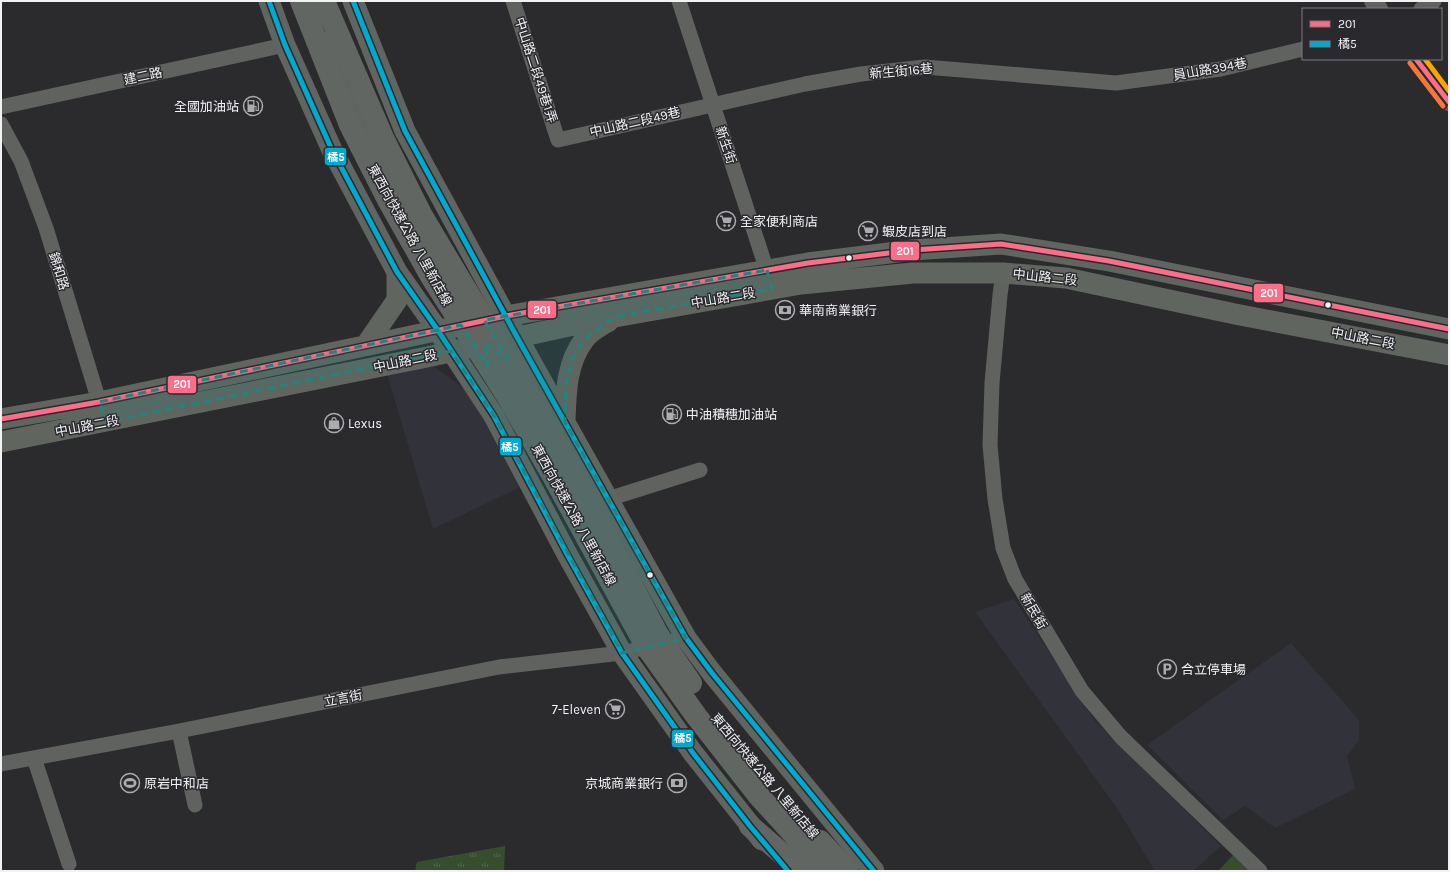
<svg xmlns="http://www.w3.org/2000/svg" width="1450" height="872" viewBox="0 0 1450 872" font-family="Karla,'Noto Sans TC',sans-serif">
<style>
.built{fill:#32323b}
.park{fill:url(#park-tufts)}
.pitch{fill:#364e2e}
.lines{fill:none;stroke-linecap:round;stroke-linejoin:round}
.minor{stroke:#5f625e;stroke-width:15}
.tertiary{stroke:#5f625e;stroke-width:18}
.secondary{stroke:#616560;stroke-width:21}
.trunk{stroke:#626662;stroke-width:22}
.trunk-bridge{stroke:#626662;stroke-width:22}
.bus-1-casing{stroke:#2a2a2e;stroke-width:8}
.bus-2-casing{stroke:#2a2a2e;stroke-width:8}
.bus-3-casing{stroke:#2a2a2e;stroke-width:8}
.bus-4-casing{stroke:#2a2a2e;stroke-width:8}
.bus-1{stroke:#fb6d88;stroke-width:5}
.bus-2{stroke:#00a9ce;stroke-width:5}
.bus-3{stroke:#f5763a;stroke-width:5}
.bus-4{stroke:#f7a600;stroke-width:5}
.marked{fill:#26827c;fill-opacity:0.2;stroke:#26827c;stroke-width:3;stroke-dasharray:8 5;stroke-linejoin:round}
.bus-dot{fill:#f2f2f5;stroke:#2a2a2e;stroke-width:1.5}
.labels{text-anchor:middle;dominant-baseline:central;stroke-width:3;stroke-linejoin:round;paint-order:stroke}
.street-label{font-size:13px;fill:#f2f2f5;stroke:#2a2a2e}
.poi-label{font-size:13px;fill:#f2f2f5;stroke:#2a2a2e;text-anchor:start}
.line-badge{stroke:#2a2a2e;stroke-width:1.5}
.badge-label{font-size:11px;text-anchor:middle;font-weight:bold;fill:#fff}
</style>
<defs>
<pattern id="park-tufts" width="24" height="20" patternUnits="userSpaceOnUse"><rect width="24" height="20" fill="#364e2e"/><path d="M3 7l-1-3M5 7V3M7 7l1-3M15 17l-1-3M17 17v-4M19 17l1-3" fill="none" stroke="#54684d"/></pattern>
</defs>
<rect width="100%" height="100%" fill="#2b2b2d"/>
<!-- built -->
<path class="built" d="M432,365L474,396L520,487L433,529L386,370Z
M1014,599L1094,720L1221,846L1193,871H1155L1117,808L975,612Z
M1291,643L1359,720V740L1347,756L1355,789L1275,828L1245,806L1223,820L1147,745Z"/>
<!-- park -->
<path class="park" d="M505,846L504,871H415L417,862Z"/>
<!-- pitch -->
<path class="pitch" d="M1233,855L1250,871H1218Z"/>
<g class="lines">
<!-- minor -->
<path class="minor" d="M513,1L558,140L805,84L861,74L925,67L1116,83L1221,69L1303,49
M679,1L770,280
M1421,9L1434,1
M1,107L285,45
M1,124L21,161L46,228L102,411
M1003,273L1000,295L992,383L990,445L995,499L1003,548L1015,579L1082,691L1121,737L1260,871
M608,499L700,470
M179,731L195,805
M34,758L69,864
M1,764L179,731L499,667L622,653L686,638"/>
<!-- tertiary -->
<path class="tertiary" d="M1373,1L1379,9
M1416,59L1449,102"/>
<!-- secondary -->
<path class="secondary" d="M269,1L285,45L332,150L397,272L437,329L494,416L567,554L622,653L693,753L762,840
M353,1L405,131L517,337L686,638L712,673L874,871
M328,42L372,143L411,221L469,316
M366,345L397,300V272
M1,419L99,402L506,316L808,263L913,250L1001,244L1109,261L1449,329
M565,421C566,393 566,364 584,340C589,332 601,326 609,321
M1,442L427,357L592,321L801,284L913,273H1003L1066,278L1235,314L1449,355"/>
<!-- trunk -->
<path class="trunk" d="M750,826L802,871"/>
<!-- trunk-bridge -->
<path class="trunk-bridge" d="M301,1L350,125L388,200L432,278L506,394L553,476L646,646L697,717L758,795L827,871
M324,1L384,140L422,216L523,385L570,467L658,635L691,683
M820,841L848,871"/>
<defs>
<path id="bus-1" d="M1416,59L1449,102
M1,419L99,402L506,316L808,263L913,250L1001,244L1109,261L1449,329"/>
<path id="bus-2" d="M269,1L285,45L332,150L397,272L437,329L494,416L567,554L622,653L693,753L750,826L788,871
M353,1L405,131L517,337L686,638L712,673L874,871"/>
<path id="bus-3" d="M1410,63L1443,106"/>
<path id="bus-4" d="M1425,59L1449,91"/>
</defs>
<!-- bus-1 casing -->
<use href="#bus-1" class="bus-1-casing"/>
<!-- bus-2 casing -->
<use href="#bus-2" class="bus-2-casing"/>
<!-- bus-3 casing -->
<use href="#bus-3" class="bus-3-casing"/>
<!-- bus-4 casing -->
<use href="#bus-4" class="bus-4-casing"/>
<!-- bus-1 -->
<use href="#bus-1" class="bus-1"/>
<!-- bus-2 -->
<use href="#bus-2" class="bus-2"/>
<!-- bus-3 -->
<use href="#bus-3" class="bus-3"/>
<!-- bus-4 -->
<use href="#bus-4" class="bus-4"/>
</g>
<!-- marked area -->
<path class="marked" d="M767,270L772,289L614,317L585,339L573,358L566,385L565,422L686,638L622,653L494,416L451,351L106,422L99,402L461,325L488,366L485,343L508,360L484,320Z"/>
<!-- icons -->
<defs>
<symbol id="fuel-ring" viewBox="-11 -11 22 22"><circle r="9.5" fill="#2a2a2e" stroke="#acacaf" stroke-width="1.5"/><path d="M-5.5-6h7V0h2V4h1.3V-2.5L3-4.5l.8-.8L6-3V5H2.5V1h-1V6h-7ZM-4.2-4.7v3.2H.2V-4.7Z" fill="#acacaf"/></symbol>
<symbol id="supermarket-ring" viewBox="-11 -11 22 22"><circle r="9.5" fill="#2a2a2e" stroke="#acacaf" stroke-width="1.5"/><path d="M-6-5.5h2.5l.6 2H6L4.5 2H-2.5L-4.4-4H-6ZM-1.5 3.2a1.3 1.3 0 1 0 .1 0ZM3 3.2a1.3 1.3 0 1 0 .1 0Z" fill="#acacaf"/></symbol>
<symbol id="bank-ring" viewBox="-11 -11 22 22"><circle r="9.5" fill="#2a2a2e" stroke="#acacaf" stroke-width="1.5"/><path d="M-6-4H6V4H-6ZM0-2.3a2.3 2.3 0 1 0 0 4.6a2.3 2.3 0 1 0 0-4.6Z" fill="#acacaf"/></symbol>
<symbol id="shop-ring" viewBox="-11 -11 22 22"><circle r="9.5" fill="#2a2a2e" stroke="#acacaf" stroke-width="1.5"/><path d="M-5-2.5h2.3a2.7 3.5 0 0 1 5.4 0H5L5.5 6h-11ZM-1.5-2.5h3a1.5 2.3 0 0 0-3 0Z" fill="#acacaf"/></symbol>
<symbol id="parking-ring" viewBox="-11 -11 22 22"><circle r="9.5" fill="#2a2a2e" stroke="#acacaf" stroke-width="1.5"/><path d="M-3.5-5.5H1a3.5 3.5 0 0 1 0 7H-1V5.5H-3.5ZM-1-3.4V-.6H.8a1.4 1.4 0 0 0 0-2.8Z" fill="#acacaf"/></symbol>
<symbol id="stadium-ring" viewBox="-11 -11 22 22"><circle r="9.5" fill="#2a2a2e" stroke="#acacaf" stroke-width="1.5"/><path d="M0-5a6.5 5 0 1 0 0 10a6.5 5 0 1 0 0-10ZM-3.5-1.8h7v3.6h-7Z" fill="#acacaf"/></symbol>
</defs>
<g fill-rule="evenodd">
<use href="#fuel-ring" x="242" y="95" width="22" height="22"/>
<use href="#supermarket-ring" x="715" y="210" width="22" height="22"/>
<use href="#supermarket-ring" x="857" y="220" width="22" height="22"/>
<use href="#bank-ring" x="774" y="299" width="22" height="22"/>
<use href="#fuel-ring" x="661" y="403" width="22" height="22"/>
<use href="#shop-ring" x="323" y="412" width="22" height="22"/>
<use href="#parking-ring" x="1156" y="658" width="22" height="22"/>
<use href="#supermarket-ring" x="604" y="698" width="22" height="22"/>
<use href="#stadium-ring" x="119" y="772" width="22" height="22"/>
<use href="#bank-ring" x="666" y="772" width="22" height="22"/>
</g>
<!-- markers -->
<g class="bus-dot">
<circle cx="849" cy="258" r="3.5"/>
<circle cx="1328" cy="305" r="3.5"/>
<circle cx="650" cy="575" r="3.5"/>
</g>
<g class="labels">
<!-- street labels -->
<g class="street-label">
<text transform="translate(1210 69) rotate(-10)">員山路394巷</text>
<text transform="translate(536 70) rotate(72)">中山路二段49巷1弄</text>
<text transform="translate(901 71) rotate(-5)">新生街16巷</text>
<text transform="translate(143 76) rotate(-12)">建二路</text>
<text transform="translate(635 122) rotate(-13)">中山路二段49巷</text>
<text transform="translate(726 145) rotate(71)">新生街</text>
<text transform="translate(410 235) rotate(61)">東西向快速公路 八里新店線</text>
<text transform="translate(59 271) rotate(73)">錦和路</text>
<text transform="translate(1045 277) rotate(6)">中山路二段</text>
<text transform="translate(723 298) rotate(-10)">中山路二段</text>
<text transform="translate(1363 338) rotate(11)">中山路二段</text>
<text transform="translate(405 361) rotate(-12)">中山路二段</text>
<text transform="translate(87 426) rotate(-11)">中山路二段</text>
<text transform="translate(574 515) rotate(61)">東西向快速公路 八里新店線</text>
<text transform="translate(1034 611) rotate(60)">新民街</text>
<text transform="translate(343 698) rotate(-11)">立言街</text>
<text transform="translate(765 776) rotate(50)">東西向快速公路 八里新店線</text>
</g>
<!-- poi labels -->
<g class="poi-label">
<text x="239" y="106" text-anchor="end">全國加油站</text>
<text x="740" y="221">全家便利商店</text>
<text x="882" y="231">蝦皮店到店</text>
<text x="799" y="310">華南商業銀行</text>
<text x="686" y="414">中油積穗加油站</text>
<text x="348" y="423">Lexus</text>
<text x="1181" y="669">合立停車場</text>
<text x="601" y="709" text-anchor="end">7-Eleven</text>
<text x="144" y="783">原岩中和店</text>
<text x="663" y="783" text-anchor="end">京城商業銀行</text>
</g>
</g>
<g class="line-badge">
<rect x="324" y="147" width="23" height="19" rx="4" fill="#00a9ce"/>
<rect x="890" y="241" width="30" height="20" rx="4" fill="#fb6d88"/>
<rect x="1253" y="283" width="31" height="20" rx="4" fill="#fb6d88"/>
<rect x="527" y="300" width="30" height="19" rx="4" fill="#fb6d88"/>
<rect x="167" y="375" width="30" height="19" rx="4" fill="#fb6d88"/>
<rect x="499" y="437" width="23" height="19" rx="4" fill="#00a9ce"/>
<rect x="671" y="729" width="23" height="19" rx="4" fill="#00a9ce"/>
</g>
<g class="badge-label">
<text x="336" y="161">橘5</text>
<text x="905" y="255">201</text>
<text x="1269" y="297">201</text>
<text x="542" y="314">201</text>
<text x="182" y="388">201</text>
<text x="510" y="451">橘5</text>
<text x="683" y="742">橘5</text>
</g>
<!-- border -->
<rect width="1450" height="872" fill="none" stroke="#f2f2f5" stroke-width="4"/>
<!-- legend -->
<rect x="1302" y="8" width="140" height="52" fill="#2a2a2e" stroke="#7a7a7e"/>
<rect x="1310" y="21" width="20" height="6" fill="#fb6d88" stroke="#7a7a7e"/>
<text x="1338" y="28" font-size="12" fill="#f2f2f5">201</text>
<rect x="1310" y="41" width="20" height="6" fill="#00a9ce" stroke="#7a7a7e"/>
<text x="1338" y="48" font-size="12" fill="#f2f2f5">橘5</text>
</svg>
